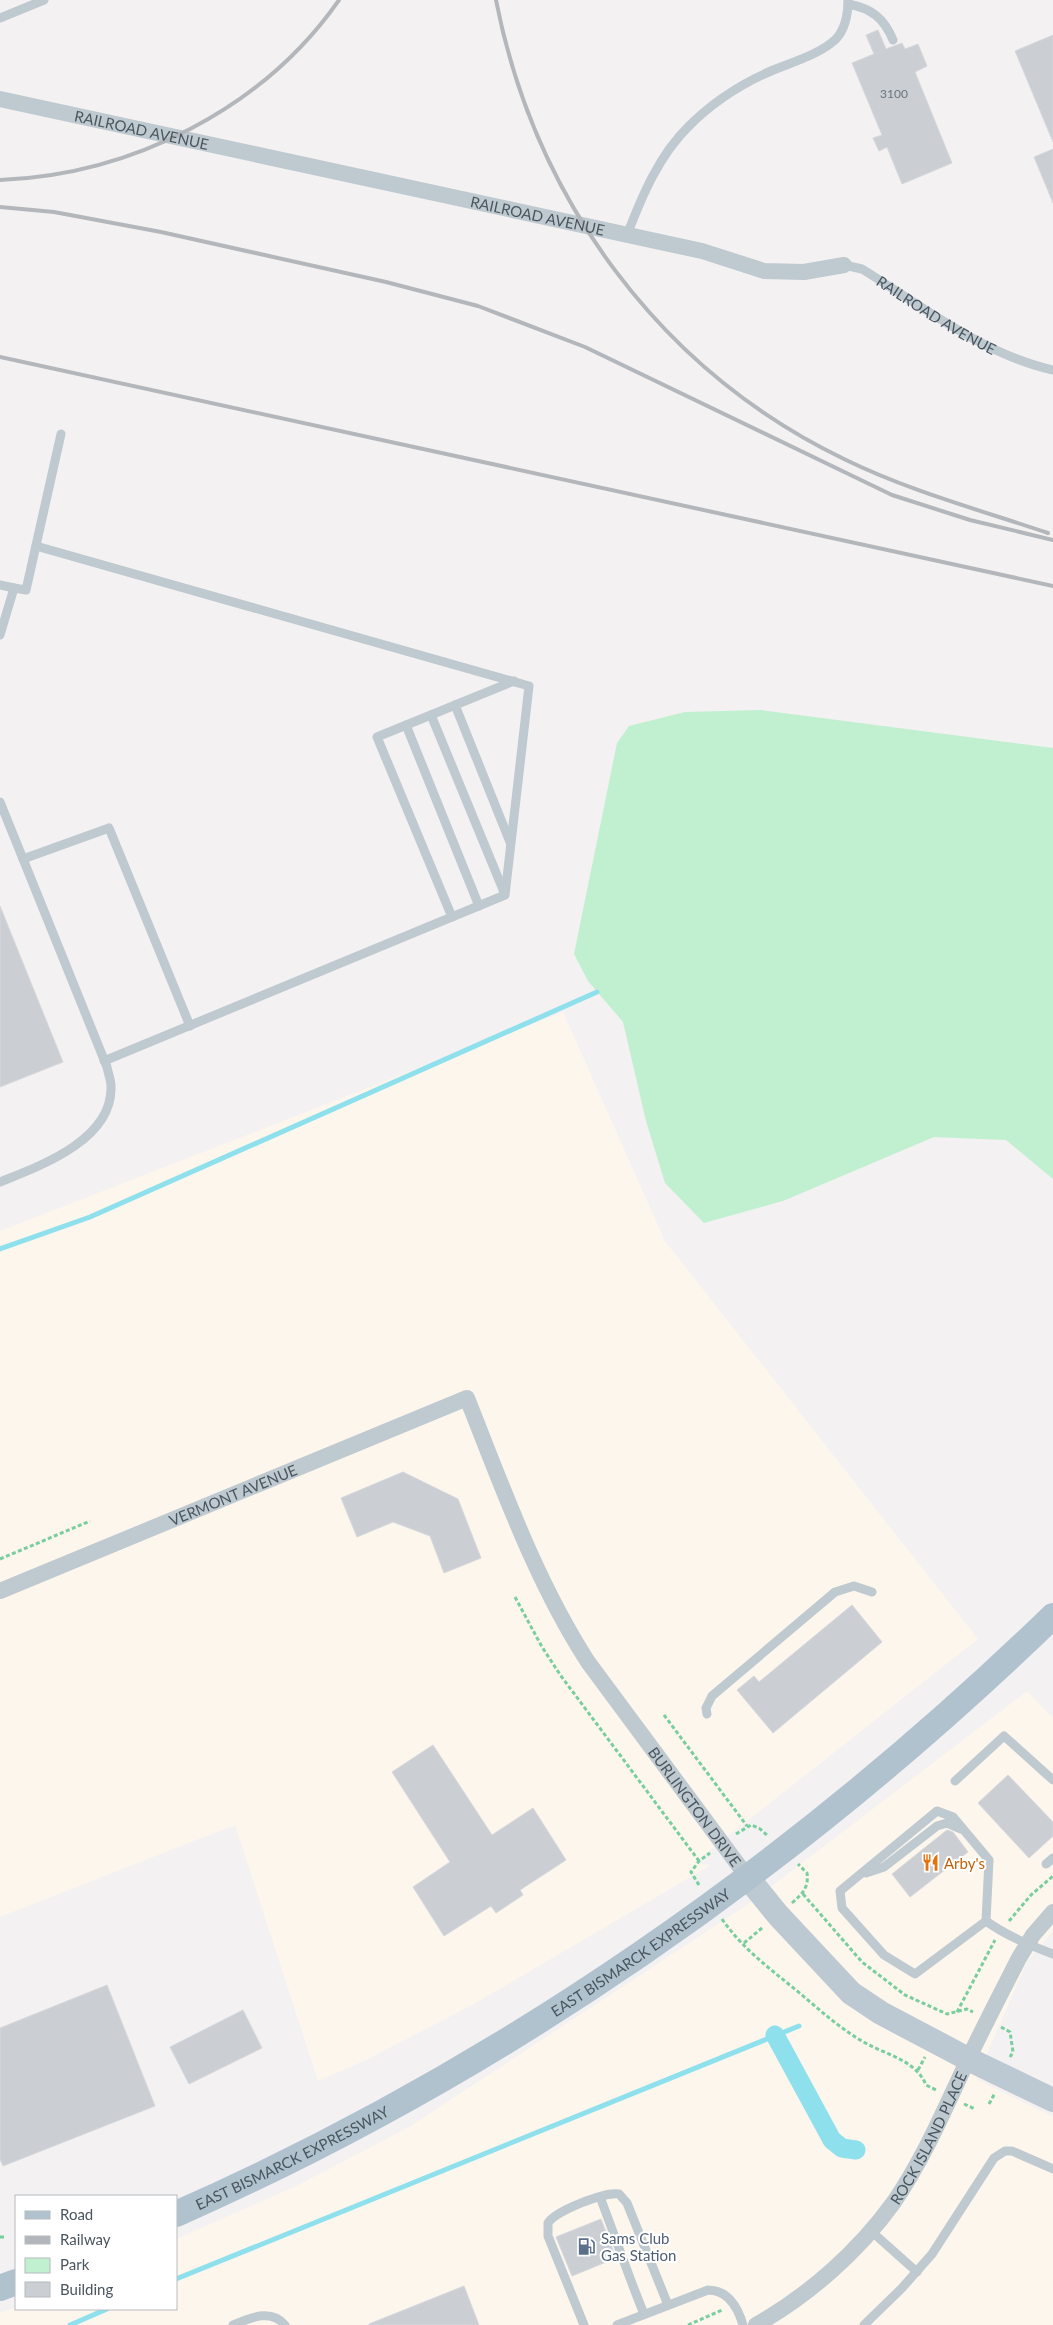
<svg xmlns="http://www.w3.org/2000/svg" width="1053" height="2325" viewBox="0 0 1053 2325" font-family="Lato,sans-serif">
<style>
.commercial{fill:#fcf6ec}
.green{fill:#c0f0cf}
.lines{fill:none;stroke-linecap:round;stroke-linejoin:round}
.stream{stroke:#8ee0ec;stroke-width:5}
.canal{stroke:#8ee0ec;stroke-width:19}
.building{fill:#cbced3;stroke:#d5d8dc}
.path{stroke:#78ce9d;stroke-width:3;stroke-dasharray:4 2.5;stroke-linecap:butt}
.lane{stroke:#bfc9d0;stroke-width:9}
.street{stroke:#bfc9d0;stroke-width:16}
.secondary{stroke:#bdc9d2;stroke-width:24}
.primary{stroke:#b1c2cf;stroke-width:26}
.rail{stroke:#b3b7bb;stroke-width:4}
.labels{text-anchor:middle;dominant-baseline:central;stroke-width:4;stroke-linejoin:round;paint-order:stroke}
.number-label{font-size:12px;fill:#6a747c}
.street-label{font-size:15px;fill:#49565f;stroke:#fff}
.food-label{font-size:15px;fill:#c56008;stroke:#fff;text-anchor:start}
.service-label{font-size:15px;fill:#4e5e75;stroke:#fff;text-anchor:start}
</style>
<rect width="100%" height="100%" fill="#f3f1f1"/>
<!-- commercial -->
<path class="commercial" d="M563,1012L665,1241L978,1639L694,1863L711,1865L474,2004L366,2060L318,2081L235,1825L0,1917V1231Z
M1027,1691L1053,1718V1931L1027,1962L976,2079L1053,2117V2325H0V2313L16,2307V2309H176V2239L296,2186L409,2127L747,1905Z"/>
<!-- green -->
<path class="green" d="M761,710L1053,748V1179L1006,1140L934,1137L783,1201L704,1223L665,1183L646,1121L623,1022L588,981L574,954L617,743L629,726L685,712Z"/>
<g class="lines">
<!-- stream -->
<path class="stream" d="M0,1249L90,1217L597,992
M176,2279L799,2026
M70,2325L107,2309"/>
<!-- canal -->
<path class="canal" d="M775,2035L832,2140L842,2148L856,2150"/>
</g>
<!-- building -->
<path class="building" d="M878,30L886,49L902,43L905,49L918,44L927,66L915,72L952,163L902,184L887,147L879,151L873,138L882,135L852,63L874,54L866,35Z
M1053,35V142L1015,51Z
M1053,149V203L1034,157Z
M0,906L63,1062L0,1087Z
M403,1472L458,1499L481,1558L444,1573L430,1536L393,1522L357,1537L341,1498Z
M852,1605L882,1642L773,1733L737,1690L754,1676L759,1682Z
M433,1745L492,1835L533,1808L566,1860L520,1890L523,1895L496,1913L491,1906L444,1936L413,1887L450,1862L392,1772Z
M1008,1775L1053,1822V1836L1029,1858L978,1803Z
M947,1830L953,1832L968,1852L910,1897L892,1874Z
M107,1985L155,2106L3,2166L0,2159V2028Z
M243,2010L262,2048L189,2084L170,2047Z
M601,2219L616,2258L572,2276L556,2237Z
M464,2286L479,2325H369V2324Z"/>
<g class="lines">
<!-- path -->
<path class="path" d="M0,1559L90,1521
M515,1597L542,1647L561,1676L699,1861
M664,1715L747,1826
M736,1834L751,1825L759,1828L768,1836
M699,1885L691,1872L699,1861L710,1853
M803,1894L862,1962L905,1995L947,2014L967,2009L973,2012
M792,1903C802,1894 809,1888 807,1873L798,1864
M722,1919C742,1948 769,1968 796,1990C820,2010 841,2030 869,2045C889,2055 917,2062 926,2085L936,2090
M1009,1921L1031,1895L1053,1876
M744,1943L762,1928
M957,2012L995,1940
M1001,2027L1010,2032L1013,2052L1010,2057
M918,2070L925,2057
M964,2104L975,2109
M989,2104L995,2093
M0,2237H6
M688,2325L722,2310"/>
<!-- lane -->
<g class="lane">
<path d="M848,4C871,8 884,18 893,40"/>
<path d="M0,18L44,0"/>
<path d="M627,235C642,196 659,155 689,126C712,103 741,84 771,71C792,62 819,55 836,39C846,28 848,14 848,0"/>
<path id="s1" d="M844,265L862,269C922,306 984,355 1053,370"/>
<path d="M36,546L529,686L505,895L104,1061"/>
<path d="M0,585L14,588L0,635"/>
<path d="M14,588L26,590L61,434"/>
<path d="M455,705L510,842"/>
<path d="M431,715L504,892"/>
<path d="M406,725L479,906"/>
<path d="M0,802L107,1067C108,1073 111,1080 111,1086C113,1140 40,1166 0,1182"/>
<path d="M23,859L109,828L190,1026"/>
<path d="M452,917L377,737L514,681"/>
<path d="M707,1714L706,1708L712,1696L835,1592L854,1586L872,1592"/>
<path d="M955,1781L1004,1736L1053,1780"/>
<path d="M1046,1864L1053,1858"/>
<path d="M866,1873L884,1867L937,1826L947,1823L961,1829"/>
<path d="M986,1921L915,1974L884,1955L842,1908L840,1891L937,1811L953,1817L989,1860L986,1921C1007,1936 1029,1945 1053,1954"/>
<path d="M600,2197C615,2236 628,2275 644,2314"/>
<path d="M871,2231L917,2272"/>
<path d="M233,2325C250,2318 271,2308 285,2325"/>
<path d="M584,2325L548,2236V2223C555,2211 606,2191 619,2194L627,2203L668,2305"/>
<path d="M617,2325L708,2290C728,2290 738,2308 743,2325"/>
<path d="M864,2325L902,2288L932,2254L994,2158L1005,2151H1012L1053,2169"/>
</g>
<!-- street -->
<g class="street">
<path id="s2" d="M0,99L702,251L764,271L804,272L844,265"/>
<path id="s3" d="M0,1591L467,1398C502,1486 536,1582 588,1662L748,1878"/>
<path id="s4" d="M756,2325C809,2295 858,2252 894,2202C920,2164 939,2122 958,2081C977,2039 998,1999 1019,1958L1033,1935L1053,1912"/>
</g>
<!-- secondary -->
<path class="secondary" d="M748,1878L778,1915L851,1993L881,2013L968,2059L1053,2100"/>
<!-- primary -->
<g class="primary">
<path id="s5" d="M176,2214C502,2070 798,1863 1053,1616"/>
<path d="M0,2288L16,2282"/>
</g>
<!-- rail -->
<path class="rail" d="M496,0C535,200 660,370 844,459C909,491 980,510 1048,533
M0,180C131,175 263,109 339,0
M0,207L54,212L161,232L386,282L478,306L585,347L892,495L970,520L1053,540
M0,357L1053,586"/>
</g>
<!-- icons -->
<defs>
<symbol id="restaurant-bare" viewBox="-9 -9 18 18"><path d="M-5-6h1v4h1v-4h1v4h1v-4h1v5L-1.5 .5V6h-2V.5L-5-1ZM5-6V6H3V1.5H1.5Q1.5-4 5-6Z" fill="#e8710a" stroke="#fff" stroke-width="2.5" paint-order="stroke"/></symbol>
<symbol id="fuel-bare" viewBox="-9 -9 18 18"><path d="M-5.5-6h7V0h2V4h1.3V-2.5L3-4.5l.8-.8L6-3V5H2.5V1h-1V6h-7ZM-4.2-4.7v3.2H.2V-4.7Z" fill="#5c6f8a" stroke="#fff" stroke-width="2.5" paint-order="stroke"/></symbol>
</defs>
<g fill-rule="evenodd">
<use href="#restaurant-bare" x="918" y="1850" width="25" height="25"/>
<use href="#fuel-bare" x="574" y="2234" width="25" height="25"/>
</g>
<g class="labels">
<!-- number labels -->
<g class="number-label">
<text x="894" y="93">3100</text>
</g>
<!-- street labels -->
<g class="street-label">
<text stroke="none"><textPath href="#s2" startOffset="145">RAILROAD AVENUE</textPath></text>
<text stroke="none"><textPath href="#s2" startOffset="550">RAILROAD AVENUE</textPath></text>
<text stroke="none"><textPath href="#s1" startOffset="106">RAILROAD AVENUE</textPath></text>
<text stroke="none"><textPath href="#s3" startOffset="252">VERMONT AVENUE</textPath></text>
<text stroke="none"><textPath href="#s3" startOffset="976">BURLINGTON DRIVE</textPath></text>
<text stroke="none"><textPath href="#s5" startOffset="534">EAST BISMARCK EXPRESSWAY</textPath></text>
<text stroke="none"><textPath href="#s4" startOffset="259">ROCK ISLAND PLACE</textPath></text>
<text stroke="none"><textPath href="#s5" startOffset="129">EAST BISMARCK EXPRESSWAY</textPath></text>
</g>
<!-- food labels -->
<g class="food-label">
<text x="944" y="1863">Arby's</text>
</g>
<!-- service labels -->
<g class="service-label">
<text x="601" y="2238">Sams Club<tspan x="601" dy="17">Gas Station</tspan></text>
</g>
</g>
<!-- legend -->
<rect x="15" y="2195" width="162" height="115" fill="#ffffff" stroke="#b6bbbf"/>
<rect x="25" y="2211" width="25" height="8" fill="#b1c2cf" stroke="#b6bbbf"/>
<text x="60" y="2220" font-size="15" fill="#49565f">Road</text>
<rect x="25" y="2236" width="25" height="8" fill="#b3b7bb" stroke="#b6bbbf"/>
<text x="60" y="2245" font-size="15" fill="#49565f">Railway</text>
<rect x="25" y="2258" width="25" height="15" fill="#c0f0cf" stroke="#b6bbbf"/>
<text x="60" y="2270" font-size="15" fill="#49565f">Park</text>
<rect x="25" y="2282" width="25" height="15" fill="#cbced3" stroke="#b6bbbf"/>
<text x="60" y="2295" font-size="15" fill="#49565f">Building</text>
</svg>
